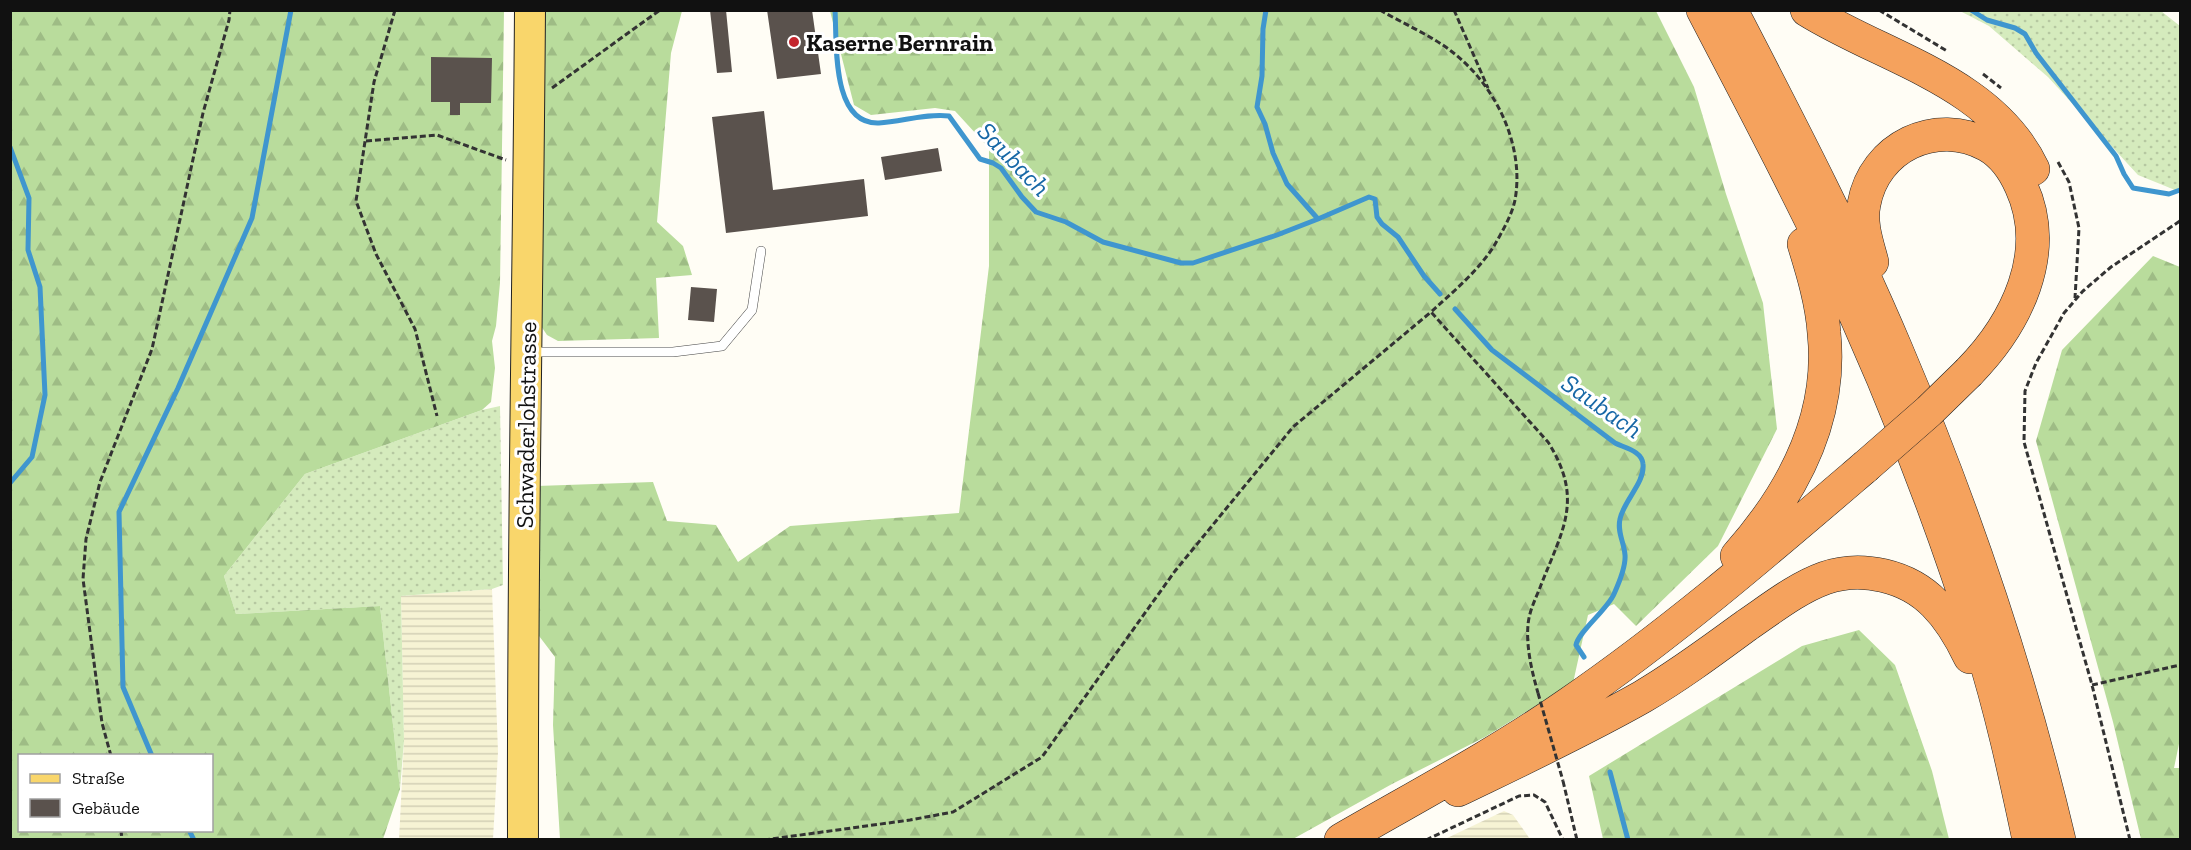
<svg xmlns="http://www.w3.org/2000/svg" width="2191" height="850" viewBox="0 0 2191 850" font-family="'Zilla Slab',serif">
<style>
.farmland{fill:url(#farmland-rules)}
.grass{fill:url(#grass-dots)}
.forest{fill:url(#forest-firs);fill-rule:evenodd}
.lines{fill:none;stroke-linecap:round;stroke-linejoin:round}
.stream{stroke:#3f96cf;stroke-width:5}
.building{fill:#5a524d}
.service-casing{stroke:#444;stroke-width:10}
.primary-casing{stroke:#222;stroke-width:32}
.motorway-casing{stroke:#222;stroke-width:34}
.path{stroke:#333;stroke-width:3;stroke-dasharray:6 3;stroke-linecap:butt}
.service{stroke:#fff;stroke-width:9}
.primary{stroke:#f9d66b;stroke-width:30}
.motorway{stroke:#f5a25d;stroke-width:33}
.motorway-bridge-casing{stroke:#222;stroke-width:34;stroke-linecap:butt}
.path-bridge{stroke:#333;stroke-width:3;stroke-dasharray:6 3;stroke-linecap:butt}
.motorway-bridge{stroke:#f5a25d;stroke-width:33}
.poi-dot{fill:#c4262e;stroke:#fff;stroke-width:2}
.labels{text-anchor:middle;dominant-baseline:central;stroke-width:6;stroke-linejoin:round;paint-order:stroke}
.poi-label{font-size:24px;font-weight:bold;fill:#111;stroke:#fff;text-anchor:start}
.street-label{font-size:24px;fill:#111;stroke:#fff}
.water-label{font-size:26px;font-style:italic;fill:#1768a6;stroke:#fff}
</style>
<defs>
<pattern id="farmland-rules" width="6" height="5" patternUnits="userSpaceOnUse" patternTransform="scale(1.5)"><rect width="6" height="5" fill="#f6f3d4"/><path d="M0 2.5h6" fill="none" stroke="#d2cfb5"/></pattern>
<pattern id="grass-dots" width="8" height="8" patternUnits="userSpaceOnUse" patternTransform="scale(1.5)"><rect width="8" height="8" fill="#d5ebbd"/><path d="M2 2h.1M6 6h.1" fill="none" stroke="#b6c8a1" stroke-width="1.8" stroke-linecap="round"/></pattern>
<pattern id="forest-firs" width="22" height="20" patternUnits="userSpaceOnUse" patternTransform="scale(1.5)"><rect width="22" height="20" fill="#b9dc9c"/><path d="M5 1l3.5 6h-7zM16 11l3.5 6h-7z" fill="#9ebc85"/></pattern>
</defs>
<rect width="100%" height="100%" fill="#fffdf5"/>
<!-- farmland -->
<path class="farmland" d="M492,589L498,752L493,839L399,840L404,741L401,596Z
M1504,811L1513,815L1530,839H1445Z"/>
<!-- grass -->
<path class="grass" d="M1960,11H2161L2180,26V192L2138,175L2048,77L1989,26Z
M500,406L503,585L492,589L401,596L404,741L400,789L380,606L236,614L224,576L305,474L482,410Z"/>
<!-- forest -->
<path class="forest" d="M10,11H504L500,283L496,326L492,341L495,368L491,402L482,410L305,474L224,576L236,614L380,606L400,789L383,839H11ZM20,756H212V830H20Z
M542,11H682L671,53L657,222L683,246L692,275L656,278L659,338L558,341L547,335L539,323Z
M830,11H1656L1694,87L1726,194L1763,303L1777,429L1718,546L1636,626L1614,604L1588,615L1573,683L1485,737L1392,784L1293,839H560L553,725L555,657L536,632L537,486L653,482L667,521L716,525L738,562L790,526L959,513L989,266V148L955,111L935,108L871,115L854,105Z
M2153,256L2180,267V739L2174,768H2180V840L2141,839L2113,722L2036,441L2062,350Z
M1859,630L1895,665L1932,771L1949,839H1603L1589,776L1802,646Z"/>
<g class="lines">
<!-- stream -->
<path class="stream" d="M835,10C837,43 831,125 879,123C901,122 927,113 949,116L980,159L993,163L1001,168L1022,197L1036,212L1066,222L1103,242L1181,263H1193L1277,235L1318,219
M1266,10L1263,29L1262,76L1257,107L1265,124L1273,153L1287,184L1318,219L1369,197L1375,199L1377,217L1382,224L1398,237L1424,276L1440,294
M1971,10L1987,20L2015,28L2025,34L2036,53L2116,156L2124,174L2133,188L2169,194L2180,190
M10,147L29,198L28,250L40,287L45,395L32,457L10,483
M1455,309L1492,350L1615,443C1625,448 1642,451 1643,464C1645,483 1624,500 1620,519C1617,532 1624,542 1625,555C1626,567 1619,583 1614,594C1607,610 1578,632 1576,645L1584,657
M152,756L123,687L119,512L178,388L252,218L291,10
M1610,772L1628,840
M189,830L194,840"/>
</g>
<!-- building -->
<path class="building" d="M710,10H726L732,72L717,73Z
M767,10H812L821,74L777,79Z
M431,57L492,58L491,103H460V115H450V102H431Z
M764,111L773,190L864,179L868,216L726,233L712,117Z
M938,148L942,171L885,180L881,157Z
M691,287L717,289L714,322L688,320Z"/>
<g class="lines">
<defs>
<path id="service" d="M531,352H673L722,346L752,310L761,251"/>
<path id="primary" d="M523,840C522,563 528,287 530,10"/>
<path id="motorway" d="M1703,10C1745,91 1788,171 1827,253C1887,380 1939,512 1981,646C2001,709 2015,774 2029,840
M1731,10C1789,122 1847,233 1896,349C1964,509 2019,670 2059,840
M1807,10C1884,58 1991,81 2033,169
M1872,262C1867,243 1860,224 1864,204C1874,147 1936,117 1987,145C2003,154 2014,170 2021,186C2052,253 2016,324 1969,372
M1737,556C1792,494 1833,419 1824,333C1822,303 1813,273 1804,244
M1458,790C1520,760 1582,731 1642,697C1678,676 1713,650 1747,625C1772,608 1797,588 1825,578C1862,565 1908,576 1935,604C1950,619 1961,638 1970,657
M1341,840C1417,796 1495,755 1567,705C1672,633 1768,550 1865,467"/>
</defs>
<!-- service casing -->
<use href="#service" class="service-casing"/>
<!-- primary casing -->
<use href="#primary" class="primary-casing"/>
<!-- motorway casing -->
<use href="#motorway" class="motorway-casing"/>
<!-- path -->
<path class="path" d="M395,10L374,82L356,201L376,254L415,329L437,416
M1380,10C1402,23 1432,36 1451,51C1495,84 1525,145 1515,200C1512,215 1502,232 1494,246C1478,271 1453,292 1431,312
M1454,10L1488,88
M1879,10L1947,51
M1983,74L2001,88
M552,88L660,10
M366,141L437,135L506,160
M2058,162L2069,182L2079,228L2075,298
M2092,685L2180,665
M111,756L102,723L83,579L86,539L100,482L152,349L203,113L229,20L230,10
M1563,781L1577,840
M121,830L122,840
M764,840L910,820L953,812L1042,757L1175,571L1293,427L1431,312L1548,442C1584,499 1563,529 1541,585C1536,598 1529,611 1528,625C1526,647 1532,672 1538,693
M1426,840L1519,796L1534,795L1545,802L1563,840
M2130,840L2092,685L2024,442L2025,391L2036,363L2064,313L2083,291L2111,267L2180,221"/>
<!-- service -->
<use href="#service" class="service"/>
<!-- primary -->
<use href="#primary" class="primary"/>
<!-- motorway -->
<use href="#motorway" class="motorway"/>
<defs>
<path id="motorway-bridge" d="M1865,467L1929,411L1969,372"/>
</defs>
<!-- motorway-bridge casing -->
<use href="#motorway-bridge" class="motorway-bridge-casing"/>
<!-- path-bridge -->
<path class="path-bridge" d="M1538,693L1563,781"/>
<!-- motorway-bridge -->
<use href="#motorway-bridge" class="motorway-bridge"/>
</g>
<!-- markers -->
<circle class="poi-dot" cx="794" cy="42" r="6"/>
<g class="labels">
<!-- poi labels -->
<g class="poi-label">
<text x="806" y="42">Kaserne Bernrain</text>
</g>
<!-- street labels -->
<g class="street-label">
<text transform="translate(526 425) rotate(-89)">Schwaderlohstrasse</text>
</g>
<!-- water labels -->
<g class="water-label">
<text transform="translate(1014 159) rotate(46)">Saubach</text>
<text transform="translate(1602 406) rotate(35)">Saubach</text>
</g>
</g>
<!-- border -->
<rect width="2191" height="850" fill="none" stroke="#111111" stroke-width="24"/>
<!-- legend -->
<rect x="18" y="754" width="195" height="78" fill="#ffffff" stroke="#a0a0a0" stroke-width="1.5"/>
<rect x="30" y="774" width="30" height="9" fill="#f9d66b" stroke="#a0a0a0" stroke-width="1.5"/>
<text x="72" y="784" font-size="18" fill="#111111">Straße</text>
<rect x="30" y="799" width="30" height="18" fill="#5a524d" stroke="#a0a0a0" stroke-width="1.5"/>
<text x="72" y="814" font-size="18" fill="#111111">Gebäude</text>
</svg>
